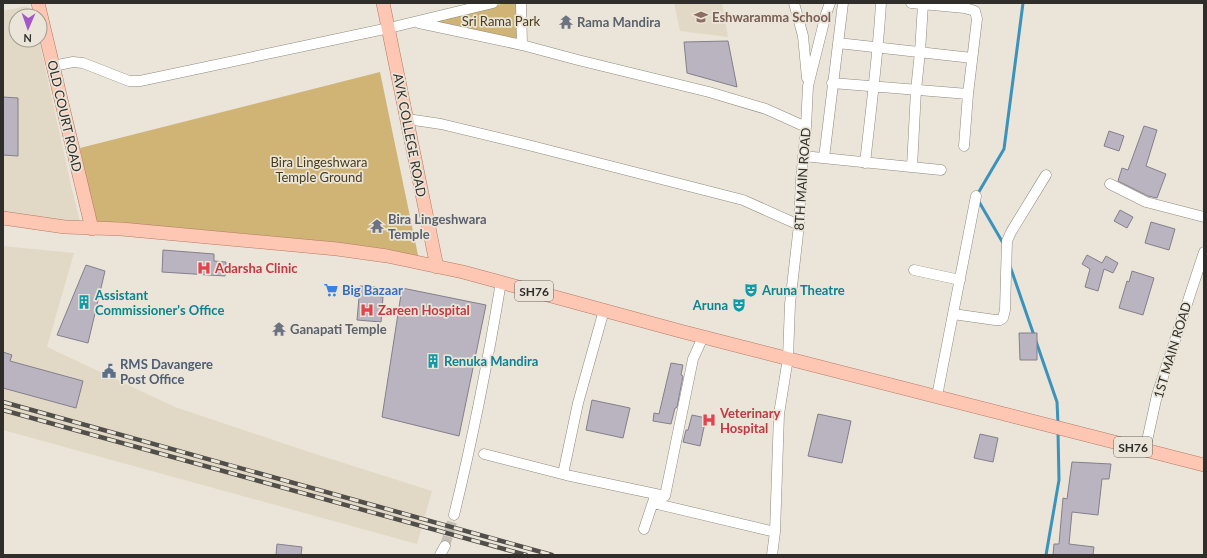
<svg xmlns="http://www.w3.org/2000/svg" width="1207" height="558" viewBox="0 0 1207 558" font-family="Lato,sans-serif">
<style>
.built{fill:#e1d9c5}
.green{fill:#cfb475}
.lines{fill:none;stroke-linecap:round;stroke-linejoin:round}
.stream{stroke:#3b93bc;stroke-width:3}
.building{fill:#b9b4c0;stroke:#847f8b}
.minor-tunnel{stroke:#c5c0b5;stroke-width:10;stroke-dasharray:10 5;stroke-linecap:butt}
.minor-casing{stroke:#8f8a7e;stroke-width:11}
.major-casing{stroke:#b57963;stroke-width:14}
.minor{stroke:#fff;stroke-width:10}
.major{stroke:#fdc7b4;stroke-width:13}
.rail-casing{stroke:#524f4a;stroke-width:4.5}
.rail{stroke:#eae5d8;stroke-width:3;stroke-dasharray:9;stroke-linecap:butt}
.labels{text-anchor:middle;dominant-baseline:central;stroke-width:3.5;stroke-linejoin:round;paint-order:stroke}
.shield{fill:#eae5d8;stroke:#68655e;stroke-width:1}
.shield-label{font-size:12px;font-weight:bold;fill:#302e2a}
.education-label{font-size:13px;font-weight:bold;fill:#785e54;stroke:#eae5d8;text-anchor:start}
.park-label{font-size:13px;fill:#4a3c1a;stroke:#eae5d8}
.worship-label{font-size:13px;font-weight:bold;fill:#5b616d;stroke:#eae5d8;text-anchor:start}
.street-label{font-size:13px;fill:#302e2a;stroke:#eae5d8}
.health-label{font-size:13px;font-weight:bold;fill:#be3a42;stroke:#eae5d8;text-anchor:start}
.shop-label{font-size:13px;font-weight:bold;fill:#366cbe;stroke:#eae5d8;text-anchor:start}
.culture-label{font-size:13px;font-weight:bold;fill:#0d838f;stroke:#eae5d8;text-anchor:start}
.service-label{font-size:13px;font-weight:bold;fill:#4e5e75;stroke:#eae5d8;text-anchor:start}
</style>
<rect width="100%" height="100%" fill="#eae5d8"/>
<!-- built -->
<path class="built" d="M674,3H722L728,37L680,31Z
M27,6L31,16H16V40H39L72,190L82,229L3,220V11Z
M3,246L74,253L47,347L175,407L309,452L432,491L417,544L3,430Z"/>
<!-- green -->
<path class="green" d="M506,3H517L520,43L427,22Z
M380,72L419,260L97,226L80,148Z"/>
<g class="lines">
<!-- stream -->
<path class="stream" d="M977,195L1004,149L1023,3
M978,200L1003,243
M1010,266L1057,402L1058,424
M1046,555L1059,480L1058,432"/>
</g>
<!-- building -->
<path class="building" d="M728,41L737,87L687,73L684,42Z
M3,97L18,98V156L3,155Z
M1144,126L1157,130L1146,166L1166,174L1157,198L1148,196L1118,181L1122,168L1128,170Z
M1109,131L1124,136L1119,151L1104,146Z
M1120,210L1133,217L1127,228L1114,221Z
M1151,222L1175,229L1169,250L1145,243Z
M163,250L214,254V261L226,262L225,276L162,272Z
M1087,255L1102,263L1106,256L1118,263L1113,273L1104,269L1098,291L1085,287L1090,269L1082,264Z
M86,265L105,271L88,343L57,335Z
M1132,271L1154,278L1143,315L1119,308L1127,281L1129,282Z
M360,286L376,287V296L383,297L381,322L357,320Z
M402,288L486,305L459,436L382,417Z
M1019,333H1037V360H1020Z
M3,352L12,355L10,361L83,381L76,408L3,388Z
M671,363L683,365L681,375L683,376L677,407L676,408H675L671,424L653,421L654,413L659,414Z
M592,400L630,408L623,438L586,430Z
M818,414L851,421L842,463L808,456Z
M692,415L706,418L700,446L683,442L686,430H688Z
M980,434L998,438L993,462L974,458Z
M1072,462L1111,464L1109,479H1102L1098,515L1072,512L1069,544L1094,547L1093,555H1053L1054,544H1059L1063,498L1067,499Z
M277,544L302,547L301,555H276Z"/>
<g class="lines">
<!-- minor-tunnel -->
<path class="minor-tunnel" d="M445,546L454,515"/>
<defs>
<path id="minor" d="M521,3L522,45
M794,3L803,36L807,78
M911,3L965,8L975,11L977,19L968,94L964,146
M419,23L522,45L578,60L709,92L766,109L806,127
M838,43L972,58
M53,66L73,62L83,63L129,81H140L389,28L493,3
M832,83L968,94
M407,119L441,124L532,146L743,200L799,225
M803,156L941,170
M824,158L843,3
M865,163C871,109 878,56 881,3
M912,167L916,90L920,52L923,4
M1110,184L1146,202L1204,217
M914,270L960,280
M953,314L995,320H1000L1003,318L1005,310L1007,241L1011,232L1046,175
M937,396L976,196
M1145,450L1157,395L1204,252
M484,454L566,475L665,496L693,359L703,337
M563,474L578,403L604,310
M653,503L775,532
M454,515C473,438 488,360 501,282
M644,529L655,496
M440,555L445,546
M772,555L775,532L779,414L788,358L790,304L799,225L801,180L806,127L808,86L826,14L830,3"/>
<path id="major" d="M38,3L92,229
M383,3L437,267
M3,218L65,227L121,229L337,249L387,256L463,272L680,331L1204,465"/>
</defs>
<!-- minor casing -->
<use href="#minor" class="minor-casing"/>
<!-- major casing -->
<use href="#major" class="major-casing"/>
<!-- minor -->
<use href="#minor" class="minor"/>
<!-- major -->
<use href="#major" class="major"/>
<defs>
<path id="rail" d="M3,402L552,555
M3,410L526,555"/>
</defs>
<!-- rail casing -->
<use href="#rail" class="rail-casing"/>
<!-- rail -->
<use href="#rail" class="rail"/>
</g>
<!-- icons -->
<defs>
<symbol id="school-bare" viewBox="-9 -9 18 18"><path d="M0-5L7-2L0 1L-7-2ZM-4 1L0 2.5L4 1V4Q0 6-4 4Z" fill="#8d6e63" stroke="#eae5d8" stroke-width="2.5" paint-order="stroke"/></symbol>
<symbol id="temple-bare" viewBox="-9 -9 18 18"><path d="M0-6L5-2H3V0L6.5 2.5H4V6H1.5V3h-3V6H-4V2.5H-6.5L-3 0V-2H-5Z" fill="#6b7280" stroke="#eae5d8" stroke-width="2.5" paint-order="stroke"/></symbol>
<symbol id="hospital-bare" viewBox="-9 -9 18 18"><path d="M-5-5h3v3.5h4V-5h3V5h-3V1.5h-4V5h-3Z" fill="#e0444e" stroke="#eae5d8" stroke-width="2.5" paint-order="stroke"/></symbol>
<symbol id="supermarket-bare" viewBox="-9 -9 18 18"><path d="M-6-5.5h2.5l.6 2H6L4.5 2H-2.5L-4.4-4H-6ZM-1.5 3.2a1.3 1.3 0 1 0 .1 0ZM3 3.2a1.3 1.3 0 1 0 .1 0Z" fill="#3f7fe0" stroke="#eae5d8" stroke-width="2.5" paint-order="stroke"/></symbol>
<symbol id="theatre-bare" viewBox="-9 -9 18 18"><path d="M-5-5.5Q0-4 5-5.5V0Q5 5 0 6Q-5 5-5 0ZM-3.3-2.5H-1v1.5H-3.3ZM1-2.5H3.3v1.5H1ZM-2.8 1Q0 5.5 2.8 1Z" fill="#0f9aa8" stroke="#eae5d8" stroke-width="2.5" paint-order="stroke"/></symbol>
<symbol id="building-bare" viewBox="-9 -9 18 18"><path d="M-4-6H4V6H1V3H-1V6H-4ZM-2.5-4.3h1.7v1.8h-1.7ZM.8-4.3h1.7v1.8H.8ZM-2.5-1h1.7V.8h-1.7ZM.8-1h1.7V.8H.8Z" fill="#0f9aa8" stroke="#eae5d8" stroke-width="2.5" paint-order="stroke"/></symbol>
<symbol id="civic-bare" viewBox="-9 -9 18 18"><path d="M-.6-6.5H3V-4.5H.6V-3L4-1V1h2V6H-6V1h2V-1L-.6-3ZM-1.2 2.5V6h2.4V2.5Z" fill="#5c6f8a" stroke="#eae5d8" stroke-width="2.5" paint-order="stroke"/></symbol>
</defs>
<g fill-rule="evenodd">
<use href="#school-bare" x="691" y="7" width="20" height="20"/>
<use href="#temple-bare" x="556" y="12" width="20" height="20"/>
<use href="#temple-bare" x="367" y="216" width="20" height="20"/>
<use href="#hospital-bare" x="194" y="258" width="20" height="20"/>
<use href="#supermarket-bare" x="321" y="280" width="20" height="20"/>
<use href="#theatre-bare" x="741" y="280" width="20" height="20"/>
<use href="#building-bare" x="74" y="292" width="20" height="20"/>
<use href="#theatre-bare" x="729" y="295" width="20" height="20"/>
<use href="#hospital-bare" x="357" y="300" width="20" height="20"/>
<use href="#temple-bare" x="269" y="319" width="20" height="20"/>
<use href="#building-bare" x="423" y="351" width="20" height="20"/>
<use href="#civic-bare" x="99" y="361" width="20" height="20"/>
<use href="#hospital-bare" x="699" y="410" width="20" height="20"/>
</g>
<g class="labels">
<!-- shield labels -->
<g class="shield">
<rect x="515" y="281" width="38" height="20" rx="3"/>
<rect x="1114" y="437" width="38" height="20" rx="3"/>
</g>
<g class="shield-label">
<text x="534" y="291">SH76</text>
<text x="1133" y="447">SH76</text>
</g>
<!-- education labels -->
<g class="education-label">
<text x="712" y="17">Eshwaramma School</text>
</g>
<!-- park labels -->
<g class="park-label">
<text x="501" y="21">Sri Rama Park</text>
<text x="319" y="162">Bira Lingeshwara<tspan x="319" dy="15">Temple Ground</tspan></text>
</g>
<!-- worship labels -->
<g class="worship-label">
<text x="577" y="22">Rama Mandira</text>
<text x="388" y="219">Bira Lingeshwara<tspan x="388" dy="15">Temple</tspan></text>
<text x="290" y="329">Ganapati Temple</text>
</g>
<!-- street labels -->
<g class="street-label">
<text transform="translate(65 116) rotate(77)">OLD COURT ROAD</text>
<text transform="translate(410 135) rotate(79)">AVK COLLEGE ROAD</text>
<text transform="translate(802 179) rotate(-86)">8TH MAIN ROAD</text>
<text transform="translate(1172 350) rotate(-73)">1ST MAIN ROAD</text>
</g>
<!-- health labels -->
<g class="health-label">
<text x="215" y="268">Adarsha Clinic</text>
<text x="378" y="310">Zareen Hospital</text>
<text x="720" y="413">Veterinary<tspan x="720" dy="15">Hospital</tspan></text>
</g>
<!-- shop labels -->
<g class="shop-label">
<text x="342" y="290">Big Bazaar</text>
</g>
<!-- culture labels -->
<g class="culture-label">
<text x="762" y="290">Aruna Theatre</text>
<text x="95" y="295">Assistant<tspan x="95" dy="15">Commissioner's Office</tspan></text>
<text x="728" y="305" text-anchor="end">Aruna</text>
<text x="444" y="361">Renuka Mandira</text>
</g>
<!-- service labels -->
<g class="service-label">
<text x="120" y="364">RMS Davangere<tspan x="120" dy="15">Post Office</tspan></text>
</g>
</g>
<!-- border -->
<rect width="1207" height="558" fill="none" stroke="#302e2a" stroke-width="8"/>
<!-- north arrow -->
<g transform="translate(28 28) rotate(182)"><circle r="19" fill="#eae5d8" stroke="#a09c92"/>
<path d="M0-3L7 15L0 10L-7 15Z" fill="#a358ca"/>
<text y="-6" font-size="11" font-weight="bold" text-anchor="middle" fill="#302e2a">N</text>
</g>
</svg>
